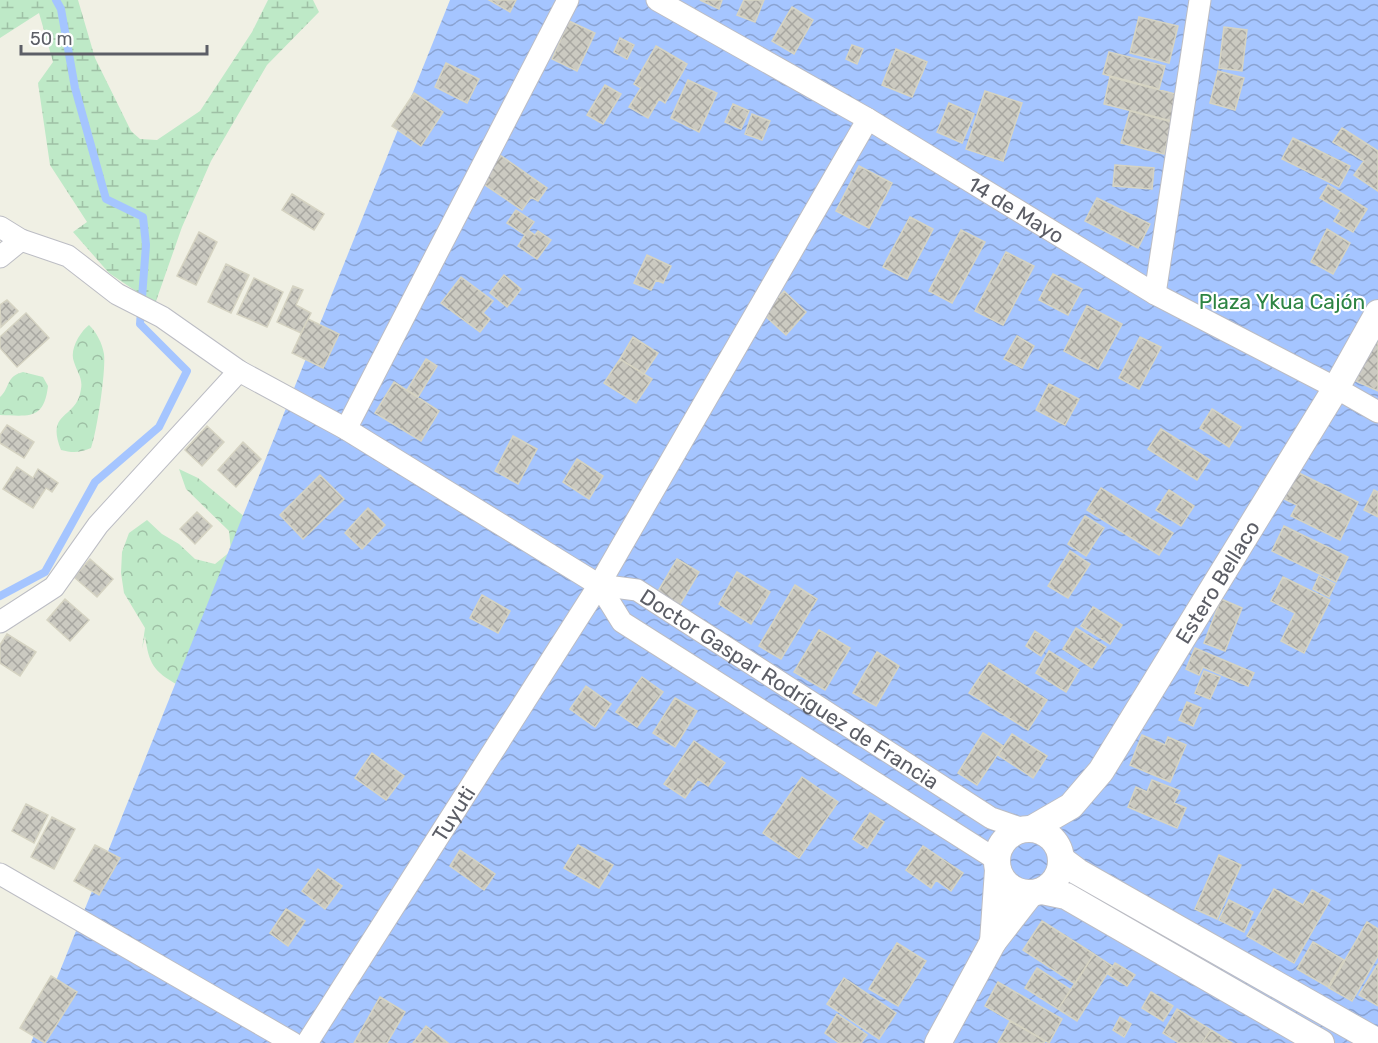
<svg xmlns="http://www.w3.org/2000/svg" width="1378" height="1043" viewBox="0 0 1378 1043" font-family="Rubik,sans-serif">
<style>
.forest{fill:url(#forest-crowns)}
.wetland{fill:url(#wetland-marsh)}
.water{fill:url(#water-waves)}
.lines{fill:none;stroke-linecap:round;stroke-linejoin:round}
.stream{stroke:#a5c5ff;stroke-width:8}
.building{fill:url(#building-cross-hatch);stroke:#d5d3c2;stroke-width:1.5}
.minor-casing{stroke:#bcbdc4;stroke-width:23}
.tertiary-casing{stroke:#bcbdc4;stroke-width:28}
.minor{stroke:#fff;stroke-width:21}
.tertiary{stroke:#fff;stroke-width:26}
.labels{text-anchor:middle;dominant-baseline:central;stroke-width:4.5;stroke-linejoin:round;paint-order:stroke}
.street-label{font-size:21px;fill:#5c5e66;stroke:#fff}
.park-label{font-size:21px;fill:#2d8443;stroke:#fff}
</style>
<defs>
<pattern id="forest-crowns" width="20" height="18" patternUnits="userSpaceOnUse" patternTransform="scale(1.5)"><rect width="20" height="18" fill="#bee9c7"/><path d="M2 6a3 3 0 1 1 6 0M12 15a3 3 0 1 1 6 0" fill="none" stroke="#9ec0a5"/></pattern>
<pattern id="wetland-marsh" width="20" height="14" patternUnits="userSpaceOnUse" patternTransform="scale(1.5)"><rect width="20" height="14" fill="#bee9c7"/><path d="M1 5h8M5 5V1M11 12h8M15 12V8" fill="none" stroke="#9ec0a5"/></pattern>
<pattern id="water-waves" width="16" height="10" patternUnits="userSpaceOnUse" patternTransform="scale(1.5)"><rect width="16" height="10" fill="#a5c5ff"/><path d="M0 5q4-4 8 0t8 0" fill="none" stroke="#8aa3d2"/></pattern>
<pattern id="building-cross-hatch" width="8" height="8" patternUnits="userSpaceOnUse" patternTransform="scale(1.5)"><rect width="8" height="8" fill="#cbcac1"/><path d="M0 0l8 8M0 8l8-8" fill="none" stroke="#a8a7a1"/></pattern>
</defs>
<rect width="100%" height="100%" fill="#f0f0e4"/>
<!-- forest -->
<path class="forest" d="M89,325C97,333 102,343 104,354C106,371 97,432 91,448C80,453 72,453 61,450C45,410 77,420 81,389C83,378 77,372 74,362C69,350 80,332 89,325Z
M23,372L43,377L48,386C44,420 29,416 0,415V397C11,387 5,377 23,372Z
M179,469L198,478L276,543L178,685C153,671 149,664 145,636L142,649L145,628L124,593L121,573L122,552L129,533L147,520L162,534L179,544L195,559L215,564L231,551L229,531L186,489Z"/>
<!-- wetland -->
<path class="wetland" d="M0,0H78L95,58L131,131L140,139L157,140L200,111L252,32L268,0H313L319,12L267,65L211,161L182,227L155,304L109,273L73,232L87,222L50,165L38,83L53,62L39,13L0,38Z"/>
<!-- water -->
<path class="water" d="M450,0H1378V1043H31Z"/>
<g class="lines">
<!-- stream -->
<path class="stream" d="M0,596L45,572L95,482L159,427L187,371L140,324L146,245L143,217L106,199L75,88L61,9L56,0"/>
</g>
<!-- building -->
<path class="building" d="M489,0H516L510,12Z
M700,0H722L719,9Z
M744,0H764L755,22L737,15Z
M792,7L813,20L794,54L772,41Z
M1139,17L1178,26L1169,63L1130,53Z
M569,21L595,33L577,71L552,59Z
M1224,27L1247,30L1242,71L1219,68Z
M620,38L634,45L627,59L614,52Z
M852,45L863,49L857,64L846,59Z
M656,46L687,64L665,103L659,99L648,118L629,107L641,88L634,84Z
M896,49L927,62L912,97L882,85Z
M1109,52L1165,66L1159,89L1103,74Z
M446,63L479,79L467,103L435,87Z
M1218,71L1244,78L1235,110L1210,103Z
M1110,77L1183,96L1176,122L1104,104Z
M688,80L717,93L699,132L671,118Z
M605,85L621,94L603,124L587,115Z
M985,91L1022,103L1003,161L966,149Z
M414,93L443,112L421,146L392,126Z
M949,103L974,114L962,143L937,132Z
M733,104L749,111L741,129L725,122Z
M1130,111L1172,122L1164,154L1121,143Z
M752,114L770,121L762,140L745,134Z
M1342,128L1378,151V191L1354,175L1364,161L1333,142Z
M1293,138L1350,166L1339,187L1282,159Z
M500,155L547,188L538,201L531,197L522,210L482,183Z
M1115,165L1154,168L1152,189L1113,186Z
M859,166L892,183L869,228L836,211Z
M1328,185L1367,209L1353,232L1334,221L1341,210L1320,198Z
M292,194L324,214L314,230L282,210Z
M1097,198L1150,224L1138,248L1085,221Z
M516,210L534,222L528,230L535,235L538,231L551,240L537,259L518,246L525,235L507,223Z
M910,217L933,229L907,279L883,267Z
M1327,229L1350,243L1333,274L1311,262Z
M961,230L985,242L952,303L929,291Z
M199,232L217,242L196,285L177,276Z
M1006,252L1034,266L1003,325L975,311Z
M647,255L671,266L663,283L656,280L651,290L634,283Z
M226,264L249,275L231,313L208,302Z
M1053,274L1082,289L1068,315L1039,300Z
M504,275L521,289L507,307L490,293Z
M461,277L493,301L483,313L490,319L480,332L441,303Z
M254,278L283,292L267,327L237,314Z
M293,286L303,290L296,305L311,313L301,333L277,322Z
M784,291L806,312L786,335L763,314Z
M7,300L18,311L1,327L0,305Z
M1087,306L1122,324L1098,369L1064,351Z
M26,313L49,338L17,367L0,348V337Z
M308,319L339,334L323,368L292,353Z
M1017,336L1034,346L1022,368L1004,359Z
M633,337L658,353L644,374L620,359Z
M1140,337L1161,347L1139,389L1119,378Z
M1374,340L1378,342V391L1356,381Z
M426,359L437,366L418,397L407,390Z
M620,359L652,379L636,403L604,383Z
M394,382L439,411L421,441L375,413Z
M1049,384L1079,399L1065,425L1036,410Z
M1212,409L1241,427L1229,447L1200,428Z
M7,425L34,442L24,458L0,443V435Z
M207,426L224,442L202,466L185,450Z
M1161,429L1210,460L1197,480L1148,449Z
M513,436L537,449L518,484L495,471Z
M243,442L261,459L236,487L218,470Z
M577,459L603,476L589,499L563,482Z
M17,467L33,478L38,469L58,483L52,492L46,488L33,508L3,489Z
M1297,472L1358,502L1340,540L1291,516L1297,505L1284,499Z
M320,475L344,499L303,539L280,515Z
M1101,488L1173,533L1159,555L1087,510Z
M1169,490L1194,506L1181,526L1156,510Z
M1374,490L1378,492V517L1364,510Z
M368,508L385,525L362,549L345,533Z
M197,512L212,526L195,544L180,529Z
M1085,516L1104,528L1086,556L1068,544Z
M1284,526L1348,557L1336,582L1272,551Z
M1070,551L1090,564L1068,598L1048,586Z
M90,559L113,579L97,597L74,577Z
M677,559L699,572L679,606L657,593Z
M737,572L770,592L751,624L719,604Z
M1319,576L1335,584L1329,597L1313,589Z
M1283,577L1330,600L1304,653L1281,641L1295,613L1271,601Z
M795,585L817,599L781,659L759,646Z
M482,595L510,611L498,633L470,618Z
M65,599L89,620L70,641L47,620Z
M1221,599L1242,608L1225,651L1204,643Z
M1093,607L1122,625L1110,644L1081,626Z
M1076,628L1106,647L1092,668L1063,649Z
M819,630L850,648L825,690L794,672Z
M1035,631L1050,641L1041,656L1026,646Z
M7,634L36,652L20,676L0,663V645Z
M1195,648L1254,673L1248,686L1203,667L1199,675L1186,669Z
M1049,651L1079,670L1066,692L1036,673Z
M877,652L899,666L876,706L853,693Z
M989,663L1047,700L1028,730L969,693Z
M1204,671L1220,677L1210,699L1195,693Z
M642,677L663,692L637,727L616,712Z
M586,686L611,704L595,727L570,709Z
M675,698L697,711L675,747L653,733Z
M1187,702L1201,708L1193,726L1179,720Z
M983,733L1003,746L977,785L958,773Z
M1012,734L1047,756L1033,778L998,755Z
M1142,735L1165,745L1168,737L1186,745L1170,782L1130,765Z
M694,741L725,763L708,786L698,779L685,798L664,784Z
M372,753L404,776L386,800L355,778Z
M802,777L838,802L799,858L763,833Z
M1152,780L1180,791L1174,803L1186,808L1177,828L1128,807L1136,787L1147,792Z
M26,804L48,815L34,843L12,831Z
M870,813L884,822L867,848L853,839Z
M52,817L75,829L54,869L31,857Z
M95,845L120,858L99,895L74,881Z
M578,845L613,865L599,888L564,868Z
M923,846L963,873L951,891L936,880L931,888L906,870Z
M460,850L495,874L484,890L450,866Z
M1219,855L1241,865L1217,919L1195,909Z
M318,869L342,886L325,909L302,891Z
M1274,889L1303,905L1312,890L1330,900L1294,963L1247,936Z
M1229,900L1253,912L1244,932L1219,920Z
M286,909L305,921L288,946L270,933Z
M1042,921L1094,954L1075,984L1023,950Z
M1367,922L1378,929V956L1352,1001L1329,988Z
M1313,942L1344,960L1328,987L1297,969Z
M897,943L926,961L898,1006L869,989Z
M1094,954L1112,966L1077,1021L1058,1009Z
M1115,963L1135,975L1127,986L1108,974Z
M1378,964V1006L1359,995Z
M1037,968L1071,990L1058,1009L1025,988Z
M51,976L77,992L45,1043L20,1028Z
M844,978L896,1013L879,1039L827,1004Z
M998,982L1062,1019L1049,1043L985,1006Z
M1151,992L1173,1006L1163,1021L1142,1008Z
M380,997L405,1012L387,1043H354Z
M1177,1009L1211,1030L1202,1043H1179L1163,1033Z
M837,1014L867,1035L861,1043H839L825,1033Z
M1120,1017L1131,1024L1124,1037L1113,1030Z
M1010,1021L1045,1041L1044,1043H998Z
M426,1026L448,1043H413Z
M1211,1030L1232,1043H1202Z"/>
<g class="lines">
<defs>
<g id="minor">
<path id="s1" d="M657,0L868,119L1155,294L1336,388L1378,412"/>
<path id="s2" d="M0,227L21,240L68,256L117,294L162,317L239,371L346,429L599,585L637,590L991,818L1023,829"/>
<path d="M0,257L21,240"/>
<path d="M1155,294L1200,0"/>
<path d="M346,429L568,0"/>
<path d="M599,585L622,622L997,860"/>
<path d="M0,622L54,587L98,525L239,371"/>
<path d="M0,874L293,1043"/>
<path id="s3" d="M307,1043L599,585L868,119"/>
</g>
<g id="tertiary">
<path id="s4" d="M1033,828L1071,806L1101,771L1336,388L1378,313"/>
<circle cx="1029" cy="861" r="32"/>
<path d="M1062,860L1078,872L1378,1042"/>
<path d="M1042,891L1066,896L1321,1043"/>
<path d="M993,942L998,870"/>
<path d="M938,1043L993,942L1031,893"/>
</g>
</defs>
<!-- minor casing -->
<use href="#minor" class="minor-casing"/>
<!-- tertiary casing -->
<use href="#tertiary" class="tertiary-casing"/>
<!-- minor -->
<use href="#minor" class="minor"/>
<!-- tertiary -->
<use href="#tertiary" class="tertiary"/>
</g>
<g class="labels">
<!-- street labels -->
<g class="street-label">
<text stroke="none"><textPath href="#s1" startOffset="416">14 de Mayo</textPath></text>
<text stroke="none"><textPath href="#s4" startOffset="312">Estero Bellaco</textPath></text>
<text stroke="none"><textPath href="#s2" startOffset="920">Doctor Gaspar Rodríguez de Francia</textPath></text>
<text stroke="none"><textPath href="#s3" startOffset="272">Tuyuti</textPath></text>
</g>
<!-- park labels -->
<g class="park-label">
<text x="1282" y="301">Plaza Ykua Cajón</text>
</g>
</g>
<!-- scale -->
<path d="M21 45v9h186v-9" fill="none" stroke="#5c5e66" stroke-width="3"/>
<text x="30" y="45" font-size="18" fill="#5c5e66" stroke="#ffffff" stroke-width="4.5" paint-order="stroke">50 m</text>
</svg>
